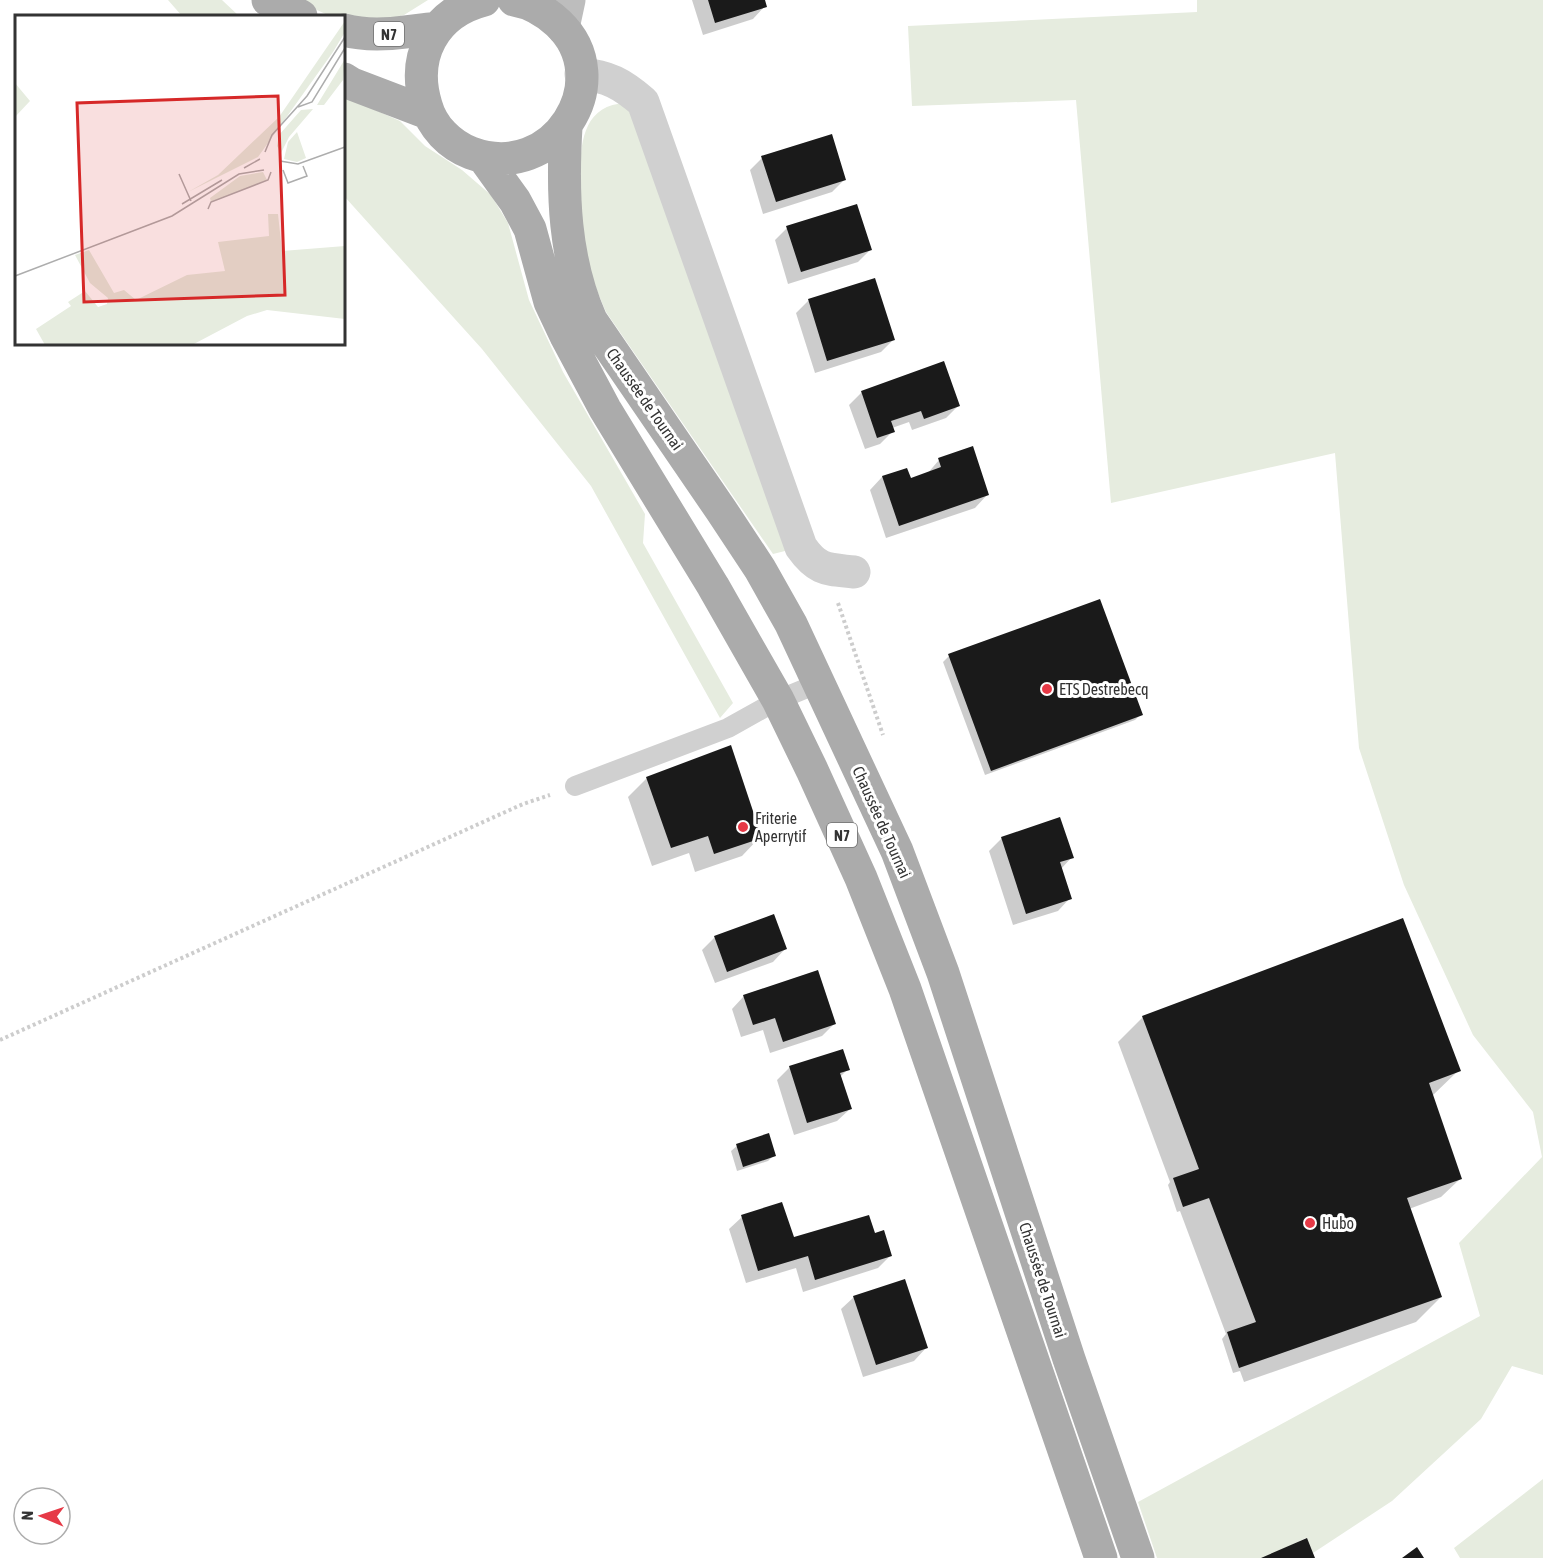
<svg xmlns="http://www.w3.org/2000/svg" width="1543" height="1558" viewBox="0 0 1543 1558" font-family="'Asap Condensed',sans-serif">
<style>
.green{fill:#e6ecdf}
.shadow{fill:#0003}
.building{fill:#1a1a1a}
.lines{fill:none;stroke-linecap:round;stroke-linejoin:round}
.path{stroke:#cdcdcd;stroke-width:4;stroke-dasharray:3 3;stroke-linecap:butt}
.lane{stroke:#d0d0d0;stroke-width:20}
.street{stroke:#d0d0d0;stroke-width:33}
.secondary{stroke:#bdbdbd;stroke-width:33}
.primary{stroke:#ababab;stroke-width:33}
.poi-dot{fill:#e63946;stroke:#fff;stroke-width:2}
.labels{text-anchor:middle;dominant-baseline:central;stroke-width:6;stroke-linejoin:round;paint-order:stroke}
.shield{fill:#fff;stroke:#707070;stroke-width:1.5}
.shield-label{font-size:15px;font-weight:bold;fill:#333}
.street-label{font-size:16px;fill:#333;stroke:#fff}
.poi-label{font-size:16px;fill:#333;stroke:#fff;text-anchor:start}
.inset-road{fill:none;stroke:#adadad;stroke-width:1.5}
.view{fill:#d62828;fill-opacity:0.15;stroke:#d62828;stroke-width:3}
.inset-edge{fill:none;stroke:#333;stroke-width:3}
</style>
<rect width="100%" height="100%" fill="#fff"/>
<!-- green -->
<path class="green" d="M168,0H222L239,16H182Z
M295,0H428L404,15L381,21L330,16Z
M1197,0H1543V1375L1512,1366L1481,1419L1392,1501L1313,1553L1306,1538L1264,1558H1157L1138,1502L1480,1316L1459,1243L1542,1157L1533,1112L1473,1035L1404,885L1359,748L1335,453L1111,503L1076,100L912,106L908,26L1197,12Z
M344,96L400,121L425,146L462,170L491,195L508,223L529,300L563,372L645,514L643,543L733,703L720,718L591,486L482,349L344,196Z
M626,103L801,547L773,554L606,312C596,289 586,264 582,238C580,225 581,210 581,197C580,159 575,105 626,103Z
M1543,1479V1558H1460L1454,1548Z"/>
<!-- shadow -->
<path class="shadow" d="M692,0H764L765,6L753,19L703,35Z
M762,158L845,179L832,192L763,214L750,170Z
M787,228L870,250L858,262L788,284L775,240Z
M874,280L893,340L881,352L815,373L796,313L808,301Z
M862,392L958,406L946,418L912,430L909,422L892,428L893,431L880,444L865,449L849,405Z
M939,460L987,495L975,508L886,538L870,490L882,477L906,470L910,479L927,474Z
M949,656L1141,714L1135,720L985,775L943,662Z
M647,778L760,837L742,856L695,872L689,853L652,866L628,797Z
M1002,838L1072,857L1061,869L1070,898L1058,911L1013,925L989,851Z
M773,916L785,949L773,962L715,983L702,950L714,938Z
M744,996L834,1024L822,1036L770,1053L763,1030L741,1037L732,1009Z
M1143,1017L1459,1070L1432,1096L1460,1179L1441,1197L1409,1209L1441,1297L1416,1322L1244,1382L1240,1371L1233,1373L1222,1339L1226,1334L1180,1211L1177,1212L1168,1185L1170,1182L1118,1042Z
M790,1067L848,1069L840,1077L850,1109L837,1121L794,1135L777,1080Z
M737,1146L774,1155L768,1161L737,1171L731,1151Z
M742,1217L793,1239L890,1256L878,1268L803,1292L796,1268L746,1283L729,1229Z
M854,1297L926,1348L914,1361L863,1377L841,1309Z"/>
<!-- building -->
<path class="building" d="M708,0H765L767,7L715,23Z
M832,134L846,180L776,202L761,156Z
M857,204L872,250L801,272L786,226Z
M875,278L895,340L827,361L808,299Z
M944,361L960,406L924,419L921,411L891,421L895,432L877,438L861,391Z
M973,446L989,495L899,526L882,476L907,468L911,478L941,467L938,458Z
M1100,599L1143,715L991,771L948,654Z
M731,745L762,838L714,854L708,836L671,848L646,777Z
M1060,817L1074,858L1060,862L1072,899L1026,914L1001,837Z
M774,914L787,949L727,972L714,936Z
M1403,918L1461,1071L1429,1083L1462,1179L1407,1198L1442,1297L1239,1368L1227,1332L1256,1322L1209,1198L1183,1207L1173,1178L1199,1169L1142,1016Z
M818,970L836,1024L783,1042L775,1018L753,1025L743,995Z
M843,1049L850,1070L840,1073L852,1109L807,1123L789,1066Z
M769,1133L776,1156L743,1167L736,1144Z
M782,1202L794,1237L869,1215L875,1233L884,1230L892,1256L815,1280L808,1256L758,1271L741,1215Z
M905,1279L928,1348L876,1365L853,1296Z
M1307,1538L1315,1558H1261Z
M1417,1547L1424,1558H1402Z"/>
<g class="lines">
<!-- path -->
<path class="path" d="M838,603L883,735
M0,1040L523,804L550,795"/>
<!-- lane -->
<path class="lane" d="M575,786L728,728L778,700L819,683"/>
<!-- street -->
<path class="street" d="M581,74C608,76 622,84 643,102L801,547C818,571 827,569 854,572"/>
<!-- secondary -->
<path class="secondary" d="M563,28L569,0"/>
<!-- primary -->
<path class="primary" d="M268,0L301,16
M484,0C434,13 411,56 426,105C432,127 450,145 471,153C554,184 619,80 558,23C545,11 532,3 514,0
M344,30C374,38 405,32 436,28
M344,79L352,84L428,113
M566,127C562,193 564,259 591,320L721,510L760,569L791,624L897,851L943,973L1069,1359L1138,1558
M484,158L515,201L530,229L550,302L566,336L605,409L713,586L778,700L812,770L861,878L905,989L1101,1558"/>
</g>
<!-- markers -->
<g class="poi-dot">
<circle cx="1047" cy="689" r="6"/>
<circle cx="743" cy="827" r="6"/>
<circle cx="1310" cy="1223" r="6"/>
</g>
<g class="labels">
<!-- shield labels -->
<g class="shield">
<rect x="374" y="22" width="30" height="24" rx="4.5"/>
<rect x="827" y="823" width="30" height="24" rx="4.5"/>
</g>
<g class="shield-label">
<text x="389" y="34">N7</text>
<text x="842" y="835">N7</text>
</g>
<!-- street labels -->
<g class="street-label">
<text transform="translate(645 399) rotate(55)">Chaussée de Tournai</text>
<text transform="translate(882 822) rotate(66)">Chaussée de Tournai</text>
<text transform="translate(1043 1280) rotate(72)">Chaussée de Tournai</text>
</g>
<!-- poi labels -->
<g class="poi-label">
<text x="1059" y="689">ETS Destrebecq</text>
<text x="755" y="818">Friterie<tspan x="755" dy="18">Aperrytif</tspan></text>
<text x="1322" y="1223">Hubo</text>
</g>
</g>
<!-- overview -->
<g transform="translate(15 15)">
<rect width="330" height="330" fill="#fff"/>
<path d="M330,6V17L318,37L243,142L173,177L203,160L264,102ZM330,44L328,65L309,90H302ZM0,68L15,86L0,102ZM298,94L274,122L266,138L262,131L264,120L286,95ZM282,117L291,143L282,147L269,144L273,127ZM248,157L252,165L196,187L195,183L225,161ZM253,199H263L267,236L330,231V304L252,295L232,301L177,330H30L21,314L56,291L53,287L70,276L83,292L92,289L93,283L75,268L60,240L74,235L99,278L109,275L121,285L172,260L210,256L203,227L254,221Z" fill="#e6ecdf"/>
<path class="inset-road" d="M283,92L297,87L330,33M250,137L257,120L292,81L330,22M265,146L283,149L330,132M229,153L245,144M268,155L273,168L292,161L288,151M164,159L176,186M167,189L207,165M193,194L196,187L253,165L256,157M0,261L157,201L224,159L249,155"/>
<path class="view" d="M263,81L270,280L69,287L62,88Z"/>
<rect width="330" height="330" class="inset-edge"/>
</g>
<!-- north arrow -->
<g transform="translate(42 1516) rotate(272)"><circle r="28" fill="#ffffff" stroke="#adadad" stroke-width="1.5"/>
<path d="M0-4.5L10 22L0 15L-10 22Z" fill="#e63946"/>
<text y="-9" font-size="16" font-weight="bold" text-anchor="middle" fill="#333333">N</text>
</g>
</svg>
